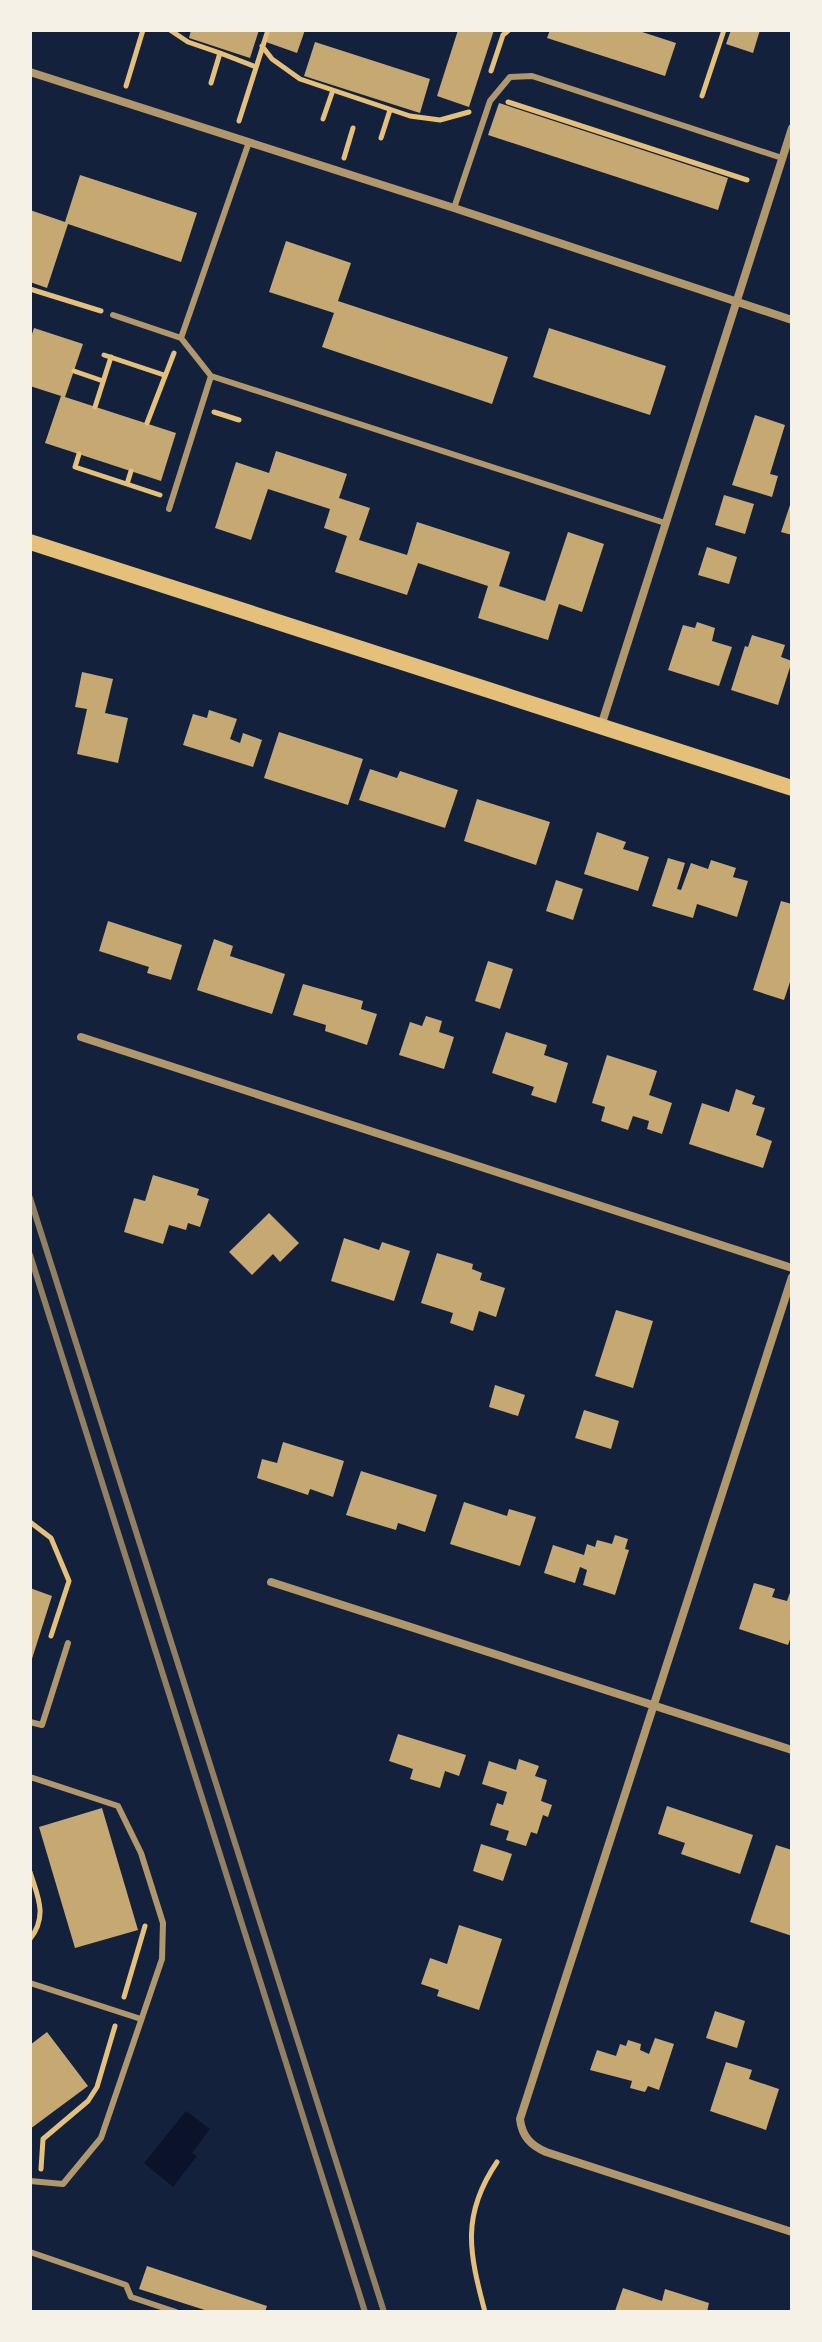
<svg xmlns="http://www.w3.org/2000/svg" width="822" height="2342" viewBox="0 0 822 2342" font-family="Literata,serif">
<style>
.water{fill:#0b132b}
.building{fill:#c6a872}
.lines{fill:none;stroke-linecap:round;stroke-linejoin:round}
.path{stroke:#e5c07b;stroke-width:5}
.service{stroke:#b1986c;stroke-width:6}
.minor{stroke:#b1986c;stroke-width:8}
.secondary{stroke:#e5c07b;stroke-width:16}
.rail{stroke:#918062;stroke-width:6}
</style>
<rect width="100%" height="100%" fill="#14213d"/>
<!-- water -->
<path class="water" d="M186,2111L210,2129L192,2153L197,2156L173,2187L144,2163Z"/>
<!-- building -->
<path class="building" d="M191,30H259L250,58L189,38Z
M270,30H305L297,53L266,42Z
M458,30H494L469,107L437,96Z
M550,30H636L676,43L665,76L547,38Z
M731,30H760L753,53L726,44Z
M315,42L430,79L420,113L304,76Z
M499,103L728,178L718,210L488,135Z
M80,175L197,213L181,262L68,224L47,288L30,282V210L65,222Z
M286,241L351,263L338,301L508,357L492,404L322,347L334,313L269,292Z
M34,328L83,344L65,397L176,433L161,481L45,443L61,396L30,386V340Z
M549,328L666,366L650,415L533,377Z
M755,415L785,425L770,474L778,476L772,497L732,485Z
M276,451L347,474L339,498L370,508L359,540L407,555L417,522L510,552L499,586L545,601L568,532L604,544L582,612L559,604L548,640L478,618L488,586L418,563L407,595L335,572L347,536L324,528L330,509L268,489L251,540L215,528L236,462L269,473Z
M724,495L754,504L745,534L715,525Z
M790,505H792V535L781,532Z
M707,547L737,557L729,584L698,575Z
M697,622L715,628L712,641L732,647L719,686L668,670L683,625L695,628Z
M752,635L785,645L781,657L792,661L778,705L731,690L745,646L748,647Z
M82,672L113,679L105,713L128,718L118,763L77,754L87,709L75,707Z
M209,710L237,719L230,739L240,743L243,733L262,740L253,767L183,745L193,714L207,718Z
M279,732L363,759L348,805L264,778Z
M370,769L397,778L400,771L458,790L445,828L359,800Z
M477,799L550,822L536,865L464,841Z
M597,832L626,842L623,849L649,857L638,891L584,874Z
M668,858L685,863L677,889L681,890L691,863L708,869L711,860L736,868L733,877L748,881L737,917L697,904L693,918L652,906Z
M556,880L583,889L573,920L546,911Z
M781,901L792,904V976L784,1000L753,990Z
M108,921L182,945L171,980L147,973L149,967L99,951Z
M214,939L233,946L230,956L285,974L272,1014L197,990Z
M488,961L513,969L500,1009L475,1001Z
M303,984L363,1001L361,1009L377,1014L367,1045L325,1031L326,1025L293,1015Z
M426,1016L442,1021L439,1032L454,1037L444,1069L399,1055L410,1022L422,1026Z
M506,1032L547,1045L544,1055L568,1063L556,1103L531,1095L534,1087L492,1073Z
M607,1055L657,1071L649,1095L672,1103L662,1134L647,1129L649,1121L633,1116L628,1130L601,1121L605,1107L592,1103Z
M736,1089L755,1096L752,1104L765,1108L756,1135L772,1141L763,1168L689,1144L702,1103L729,1112Z
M153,1175L199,1189L197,1195L209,1199L200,1227L188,1223L186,1230L169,1225L163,1244L124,1232L134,1198L145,1201Z
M269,1213L299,1243L280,1262L273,1254L252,1275L229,1252Z
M344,1238L379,1250L382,1242L410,1251L394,1301L331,1281Z
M437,1253L473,1264L472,1269L482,1273L480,1280L505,1288L496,1317L479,1311L473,1331L450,1323L453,1313L421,1303Z
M616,1310L653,1321L633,1388L595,1376Z
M495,1385L525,1395L518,1416L489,1407Z
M584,1410L619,1421L611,1449L575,1438Z
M283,1442L344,1461L333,1497L310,1489L308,1495L257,1478L262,1459L277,1463Z
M361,1471L437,1495L425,1532L398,1523L396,1530L346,1515Z
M464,1502L507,1516L509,1509L536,1517L520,1566L450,1544Z
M615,1535L628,1539L625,1549L629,1550L615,1595L583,1585L587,1570L580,1567L575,1583L544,1573L553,1545L584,1555L587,1544L595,1547L597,1540L612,1544Z
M754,1583L775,1589L772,1597L787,1601L792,1587V1634L788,1645L739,1629Z
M30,1588L52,1596L31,1662H30Z
M398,1734L466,1755L459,1776L445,1771L440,1788L410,1779L413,1769L389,1761Z
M519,1759L539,1766L535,1776L547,1780L541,1801L552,1805L548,1817L543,1815L537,1834L531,1832L526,1846L506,1840L509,1831L490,1825L497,1803L503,1805L507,1792L482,1784L489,1761L516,1770Z
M667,1806L753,1835L740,1874L681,1854L685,1843L658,1834Z
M102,1808L138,1930L75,1948L39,1827Z
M481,1844L512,1854L503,1881L473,1871Z
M776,1845L792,1850V1936L750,1922Z
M459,1925L502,1939L479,2010L437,1996L439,1990L421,1984L430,1958L447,1964Z
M715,2011L745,2021L737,2048L706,2038Z
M47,2032L88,2086L30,2129V2045Z
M655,2038L674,2044L659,2090L648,2086L645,2092L630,2088L632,2081L590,2070L597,2050L616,2056L620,2044L626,2046L628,2040L641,2044L640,2050L649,2054Z
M726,2062L752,2070L749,2079L779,2089L766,2130L710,2111Z
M147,2266L267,2306L265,2312H211L139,2289Z
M623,2288L662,2301L665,2289L709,2303L707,2312H617L615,2311Z"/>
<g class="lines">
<!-- path -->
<path class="path" d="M170,30L188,42L220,53L211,83
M262,46L272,59L300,79L410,116L440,120L469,112
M220,53L256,67
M491,71L503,35L509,30
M126,86L143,30
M702,96L724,30
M508,102L747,180
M323,119L333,90
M239,121L268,30
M381,138L390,110
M344,158L353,128
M30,289L101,311
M104,355L164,375
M74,371L103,381
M95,407L111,357
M214,412L239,420
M147,423L174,353
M79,454L75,467L160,495
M127,484L131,471
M30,1522L51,1538L69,1581L51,1636
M30,1872C38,1897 48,1916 30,1939
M124,1997L145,1926
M41,2169L43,2139L88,2101L97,2087L115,2026
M485,2312C469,2252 461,2215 497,2162"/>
<!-- service -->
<path class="service" d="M454,208L490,101L510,77L532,76L782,158
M113,315L181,338
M211,376L181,338L249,142
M169,509L211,376L665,523
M30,1722L42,1725L68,1643
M30,1777L118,1806L141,1853L163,1923L162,1959L101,2138L63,2184L30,2181
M30,1983L141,2019
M30,2252L126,2285L131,2297L176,2312"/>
<!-- minor -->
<path class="minor" d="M30,72L454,208L792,320
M601,726L792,128
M81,1037L792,1268
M792,1277L520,2119C522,2136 530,2145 546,2152L792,2232
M271,1582L792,1750"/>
<!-- secondary -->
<path class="secondary" d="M30,542L792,788"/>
<!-- rail -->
<path class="rail" d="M30,1198L384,2312
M30,1255L365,2312"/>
</g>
<!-- border -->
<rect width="822" height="2342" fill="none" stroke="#f6f1e7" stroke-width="64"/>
</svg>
